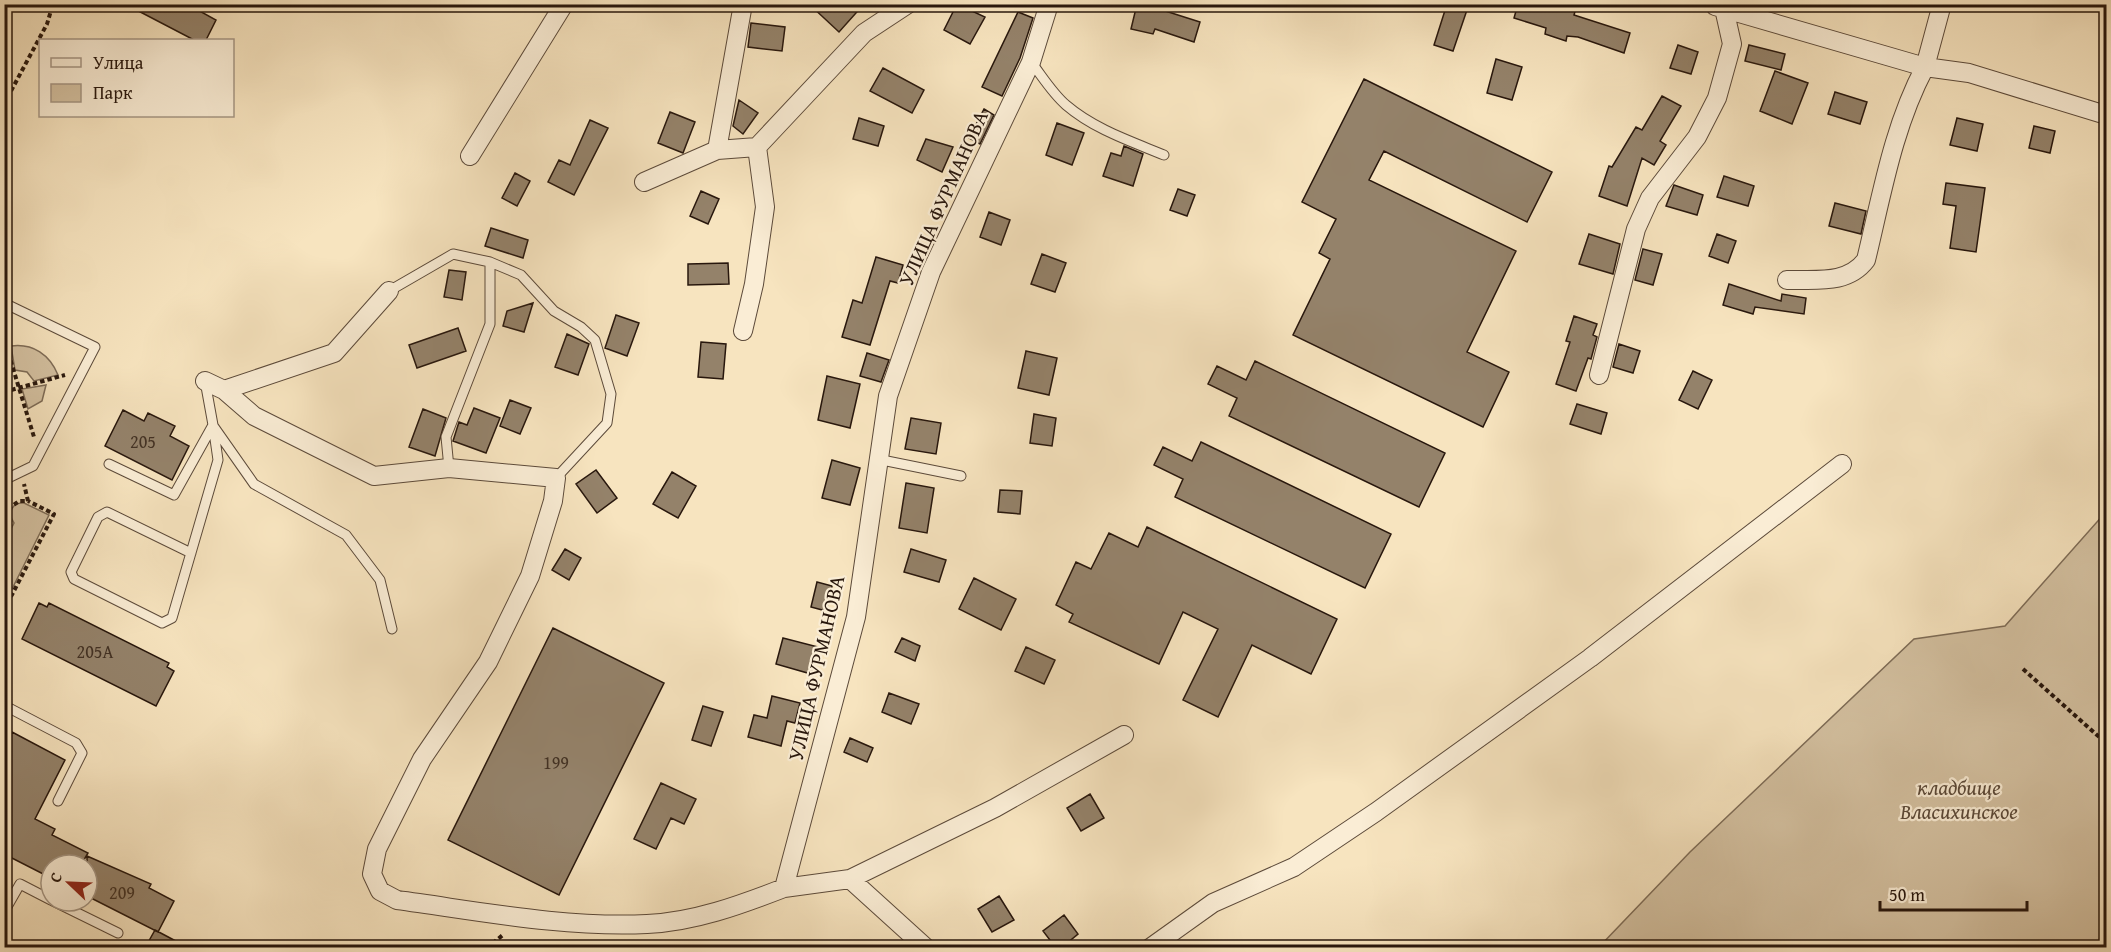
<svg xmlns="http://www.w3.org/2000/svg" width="2111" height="952" viewBox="0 0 2111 952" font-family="'Gentium Book Plus',serif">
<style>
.green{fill:#d4c1a1;stroke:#7e6c57;stroke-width:1.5}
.building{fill:#94826a;stroke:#28170d;stroke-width:1.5}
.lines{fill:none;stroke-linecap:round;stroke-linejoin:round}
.service-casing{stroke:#5c4a3a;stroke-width:11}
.minor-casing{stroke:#5c4a3a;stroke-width:20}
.path{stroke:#28170d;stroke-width:4;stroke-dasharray:4.5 3;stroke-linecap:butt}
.service{stroke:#faedd5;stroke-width:9}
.minor{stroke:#faedd5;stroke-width:18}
.labels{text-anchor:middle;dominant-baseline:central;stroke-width:4.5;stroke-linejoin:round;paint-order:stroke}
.number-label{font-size:18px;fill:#433224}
.street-label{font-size:21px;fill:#28170d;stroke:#faedd5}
.park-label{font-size:21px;font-style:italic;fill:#5c4a39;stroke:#faedd5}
</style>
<rect width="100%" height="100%" fill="#f7e4bf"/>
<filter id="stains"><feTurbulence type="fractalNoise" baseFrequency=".00333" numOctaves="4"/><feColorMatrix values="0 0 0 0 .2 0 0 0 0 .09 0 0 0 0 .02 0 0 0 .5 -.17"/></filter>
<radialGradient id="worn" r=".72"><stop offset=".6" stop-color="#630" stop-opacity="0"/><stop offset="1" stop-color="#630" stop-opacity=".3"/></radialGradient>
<!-- green -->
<path class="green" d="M11,346C33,343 50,355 58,375L34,381L27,372L15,370Z
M46,385L42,401L28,409L22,389Z
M24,503L49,515L5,603V541L14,523C7,513 12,502 24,503Z
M2104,514L2106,516V929L2094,947H1599L1690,852L1914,639L2005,626Z"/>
<!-- building -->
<path class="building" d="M125,4H187L216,20L206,40H194Z
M809,4H864L839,32Z
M957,4L985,17L970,44L944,30Z
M1137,4H1161L1159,9L1200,22L1194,42L1155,29L1153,34L1131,29Z
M1447,4H1469L1453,51L1434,45Z
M1518,4H1539L1552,9L1553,4H1565L1576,8L1574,15L1630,33L1624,53L1578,37L1567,36L1566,41L1545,34L1546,28L1514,18Z
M1018,12L1033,18L1020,58L1002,96L982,87Z
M751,23L785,27L782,51L748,47Z
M1678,45L1698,52L1691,74L1670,68Z
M1749,45L1785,54L1781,70L1745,61Z
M1496,59L1522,67L1512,100L1487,93Z
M883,68L924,90L912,113L870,91Z
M1775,71L1808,83L1792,124L1760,111Z
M1364,79L1552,172L1527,222L1384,151L1369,180L1516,251L1467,352L1509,372L1483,427L1293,335L1330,259L1319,253L1336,219L1302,202Z
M1835,92L1867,102L1860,124L1828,114Z
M1662,96L1681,106L1660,141L1666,145L1654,165L1642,158L1627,206L1599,196L1609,166L1612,167L1636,127L1642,130Z
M739,100L758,113L743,134L733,126Z
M984,109L994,115L980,144L969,138Z
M670,112L695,122L683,153L658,143Z
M859,118L884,126L878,146L853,139Z
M1957,118L1983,124L1977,151L1950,145Z
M590,120L608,128L574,195L548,182L559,160L570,165Z
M1057,123L1084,133L1072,165L1046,155Z
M2034,126L2055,131L2050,153L2029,148Z
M926,139L953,147L942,172L917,160Z
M1124,146L1143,154L1133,186L1103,176L1111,153L1121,156Z
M515,173L530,181L517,206L502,198Z
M1724,176L1754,186L1748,206L1717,197Z
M1946,183L1985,188L1976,252L1950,248L1956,206L1943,204Z
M1674,185L1703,195L1697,215L1666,206Z
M1178,189L1195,195L1187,216L1170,210Z
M701,191L719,199L708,224L690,216Z
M1835,203L1866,211L1861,234L1829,226Z
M989,212L1010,220L1001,245L980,237Z
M491,228L528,240L523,258L485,246Z
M1589,234L1620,244L1613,274L1579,264Z
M1717,234L1736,241L1728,263L1709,256Z
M1643,249L1662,254L1653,285L1635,280Z
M1042,254L1066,263L1055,292L1031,284Z
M876,257L903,265L898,283L890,281L870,345L842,337L853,300L862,303Z
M728,263L729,284L688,285V264Z
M449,270L466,272L462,300L444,297Z
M1729,284L1781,301L1782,294L1806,298L1804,314L1755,307L1753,314L1723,305Z
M533,303L524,332L503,326L507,311Z
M616,315L639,323L627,356L605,348Z
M1574,316L1597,324L1593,335L1597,337L1591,359L1588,358L1576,391L1556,384L1570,342L1566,341Z
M458,328L466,351L417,368L409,345Z
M567,334L589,344L578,375L555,367Z
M701,342L726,344L723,379L698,377Z
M1619,344L1640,351L1633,373L1613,367Z
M1026,351L1057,358L1049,395L1018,388Z
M867,353L889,360L881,382L860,376Z
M1255,361L1445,453L1419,507L1229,416L1237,398L1208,384L1217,366L1246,380Z
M1693,371L1712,380L1698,409L1679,400Z
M827,376L860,384L850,428L818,420Z
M510,400L531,408L520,434L500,426Z
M1577,404L1607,413L1601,434L1570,424Z
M474,408L500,418L486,453L453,441L459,422L467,425Z
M423,409L446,418L435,456L409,447Z
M123,410L144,421L148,413L175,426L170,436L189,446L172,480L105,446Z
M1034,414L1056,418L1052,446L1030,443Z
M911,418L941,423L936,454L905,449Z
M1201,442L1391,534L1365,588L1175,497L1183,479L1154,465L1163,447L1192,461Z
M832,460L860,468L850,505L822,498Z
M596,470L617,498L597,513L576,484Z
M672,472L696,486L678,518L653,504Z
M906,483L934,488L927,533L899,528Z
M1000,490L1022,491L1020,514L998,512Z
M1147,527L1337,619L1311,674L1252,645L1218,717L1183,700L1218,629L1183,612L1159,664L1069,622L1073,614L1056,605L1076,562L1091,569L1109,533L1138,547Z
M565,549L581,558L569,580L552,570Z
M911,549L946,560L939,582L904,572Z
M974,578L1016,599L1001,630L959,609Z
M817,582L832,586L826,611L811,607Z
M39,603L47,607L49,603L169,663L167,667L174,671L156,706L22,639Z
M553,628L664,683L559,895L448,840Z
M783,638L818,647L811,674L776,664Z
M902,638L920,646L915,661L895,652Z
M1026,647L1055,660L1044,684L1015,671Z
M889,693L919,704L911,724L882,712Z
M772,696L800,703L795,723L787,721L781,746L748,737L754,715L767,718Z
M703,706L723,712L711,746L692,740Z
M12,732L65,760L35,819L55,829L52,835L88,853L81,865H51V878L4,854V747Z
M850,738L873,748L867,762L844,752Z
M661,783L696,799L684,824L671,818L656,849L634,839Z
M1090,794L1104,818L1081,831L1067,808Z
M87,856L151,884L149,888L174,901L158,932L87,896Z
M999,896L1014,920L992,932L978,909Z
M1064,915L1078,934L1061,948H1056L1043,931Z
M155,930L189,948H145Z"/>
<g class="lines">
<defs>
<path id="service" d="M1031,62C1042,76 1052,93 1066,105C1094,129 1130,141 1164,155
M389,291L453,254L490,262L521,275L554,311L581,327L595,340L611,394L607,423L556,478
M4,303L95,347L33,466L4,480
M214,427L254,484L346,535L380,580L392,629
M877,459L961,476
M109,464L174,495L213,425L205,381
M449,468L446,437L490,324V262
M191,553L107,512L98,517L71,572L74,579L162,623L172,618L218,460L213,425
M4,708L11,709L76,743L82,753L58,801
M53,901L118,933
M4,912L20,884L51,900"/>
<path id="minor" d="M1049,4L1031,62L931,272L888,396L856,617L784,888L850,879L995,808L1124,735
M1715,6L1925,67L1942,4
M717,150L757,147L864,33L908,4
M470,156L564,4
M644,182L717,150L743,4
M1787,280C1816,279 1847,285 1866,260C1882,194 1893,127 1925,67L1969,73L2106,115
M743,331L754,284L765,207L757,147
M1599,375L1636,229L1650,198L1697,137L1717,98L1732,44L1723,4
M205,381L224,390L254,416L374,476L449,468L556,478L553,501L530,576L488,662L422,759L377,849L372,874L380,891L397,900C479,911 564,928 647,924C694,922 740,905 784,888
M224,390L334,353L389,291
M850,879L926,948
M1150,948L1213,903L1294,867L1376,812L1590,658L1842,464"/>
</defs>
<!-- service casing -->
<use href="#service" class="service-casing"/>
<!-- minor casing -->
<use href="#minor" class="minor-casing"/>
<!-- path -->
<path class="path" d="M4,104L47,24L53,4
M4,339L34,437
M4,392L65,375
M4,537L10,526L7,518L8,509L19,501H28L24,484
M4,610L54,514L28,501
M2023,669L2106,743
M487,948L504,934"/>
<!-- service -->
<use href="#service" class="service"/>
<!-- minor -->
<use href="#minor" class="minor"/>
</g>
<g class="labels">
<!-- number labels -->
<g class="number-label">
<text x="143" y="441">205</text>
<text x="95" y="651">205А</text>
<text x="556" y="762">199</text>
<text x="122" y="892">209</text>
</g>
<!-- street labels -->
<g class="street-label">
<text transform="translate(943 198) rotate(-66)">УЛИЦА ФУРМАНОВА</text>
<text transform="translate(816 668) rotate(-77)">УЛИЦА ФУРМАНОВА</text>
</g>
<!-- park labels -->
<g class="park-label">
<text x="1959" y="787">кладбище<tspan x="1959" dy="24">Власихинское</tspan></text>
</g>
</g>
<!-- margin -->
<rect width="2111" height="952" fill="none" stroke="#f7e4bf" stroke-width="24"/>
<rect x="6" y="6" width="2099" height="940" fill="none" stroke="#28170d" stroke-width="3"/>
<rect x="12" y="12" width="2087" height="928" fill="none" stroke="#28170d" stroke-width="1.5"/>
<!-- legend -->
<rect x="39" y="39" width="195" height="78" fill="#faedd5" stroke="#a69785" stroke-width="1.5"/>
<rect x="51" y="58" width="30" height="9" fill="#faedd5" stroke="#a69785" stroke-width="1.5"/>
<text x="93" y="69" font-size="18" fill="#28170d">Улица</text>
<rect x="51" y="84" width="30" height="18" fill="#d4c1a1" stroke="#a69785" stroke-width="1.5"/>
<text x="93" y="99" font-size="18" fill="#28170d">Парк</text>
<!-- north arrow -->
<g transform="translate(69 883) rotate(293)"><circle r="28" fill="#faedd5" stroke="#a69785" stroke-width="1.5"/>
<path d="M0-4.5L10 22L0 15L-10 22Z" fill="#8f2418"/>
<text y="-9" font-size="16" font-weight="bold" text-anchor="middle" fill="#28170d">С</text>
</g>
<!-- scale -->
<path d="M1880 901v9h147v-9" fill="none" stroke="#28170d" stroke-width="3"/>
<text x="1889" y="901" font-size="18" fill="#28170d" stroke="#faedd5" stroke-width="4.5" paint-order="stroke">50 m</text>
<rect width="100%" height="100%" filter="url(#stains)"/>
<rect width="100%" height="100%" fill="url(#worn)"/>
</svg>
